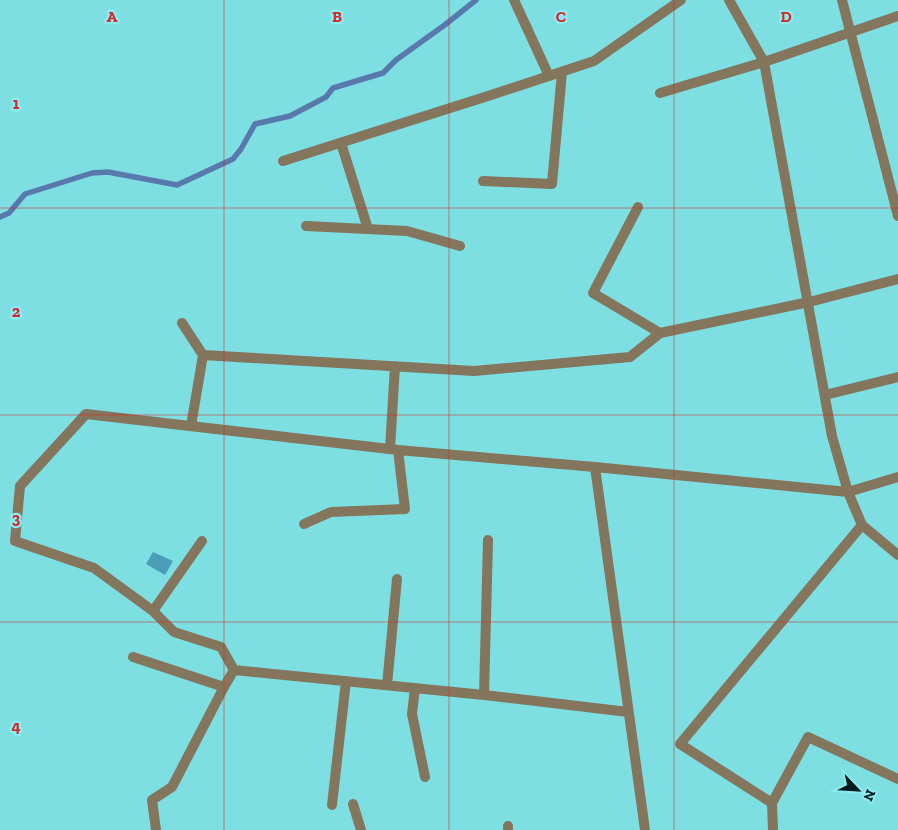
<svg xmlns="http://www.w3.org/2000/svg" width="898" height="830" viewBox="0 0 898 830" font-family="'Zilla Slab',serif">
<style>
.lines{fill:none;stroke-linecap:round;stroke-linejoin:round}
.stream{stroke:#5979ad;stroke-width:5.5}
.building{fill:#4a9eb7}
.lane{stroke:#84755d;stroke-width:10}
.street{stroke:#84755d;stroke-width:10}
.grid{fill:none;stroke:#d62828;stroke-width:1;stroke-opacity:0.55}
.grid-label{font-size:16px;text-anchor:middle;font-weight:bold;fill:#d62828;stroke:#8cecf1;stroke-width:4.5;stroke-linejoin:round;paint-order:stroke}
</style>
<rect width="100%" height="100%" fill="#7edfe3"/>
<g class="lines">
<!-- stream -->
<path class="stream" d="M0,217L9,213L25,194L92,173L108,172L177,185L233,159L241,149L255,124L290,116L326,97L333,88L383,73L396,60L446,24L476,0"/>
</g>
<!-- building -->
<path class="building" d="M153,552L173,561L165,575L146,564Z"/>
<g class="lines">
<!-- lane -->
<path class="lane" d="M514,0L549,76
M660,93L764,62
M483,181L552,184L562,72"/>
<!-- street -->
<path class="street" d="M729,0L764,62L832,436L848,492L862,525L898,555
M842,0L898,216
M764,62L898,16
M341,143L368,229
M283,161L488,96L594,61L681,0
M638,207L593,293L660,333
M306,226L407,231L460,246
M182,323L203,355L474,371L630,357L660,333L809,302L898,279
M825,395L898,377
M191,426L203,355
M390,449L395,366
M595,467L645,830
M304,524L331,512L405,509L398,450
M862,525L680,744L772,803L808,737L898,779
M202,541L153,611L94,568L15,541L20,486L86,414L398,450L595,467L848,492L898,477
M153,611L174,632L221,647L234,670L484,695L628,712
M133,657L224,687L234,670
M387,685L397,579
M415,688L412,714L425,777
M484,695L488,540
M772,803L773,830
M353,804L361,830
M332,805L346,681
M508,826V830
M156,830L152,800L172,787L224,687"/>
</g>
<!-- grid -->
<path class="grid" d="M224,0V830M449,0V830M674,0V830M0,208H898M0,415H898M0,622H898"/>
<g class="grid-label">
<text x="112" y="22">A</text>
<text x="337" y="22">B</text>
<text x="561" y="22">C</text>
<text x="786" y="22">D</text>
<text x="16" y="109">1</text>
<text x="16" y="317">2</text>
<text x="16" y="524">3</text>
<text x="16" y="732">4</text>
</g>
<!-- north arrow -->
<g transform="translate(858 790) rotate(115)" stroke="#8cecf1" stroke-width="4" paint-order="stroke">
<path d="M0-4L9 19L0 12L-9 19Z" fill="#001b1d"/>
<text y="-8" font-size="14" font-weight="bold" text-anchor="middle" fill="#001b1d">N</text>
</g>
</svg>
